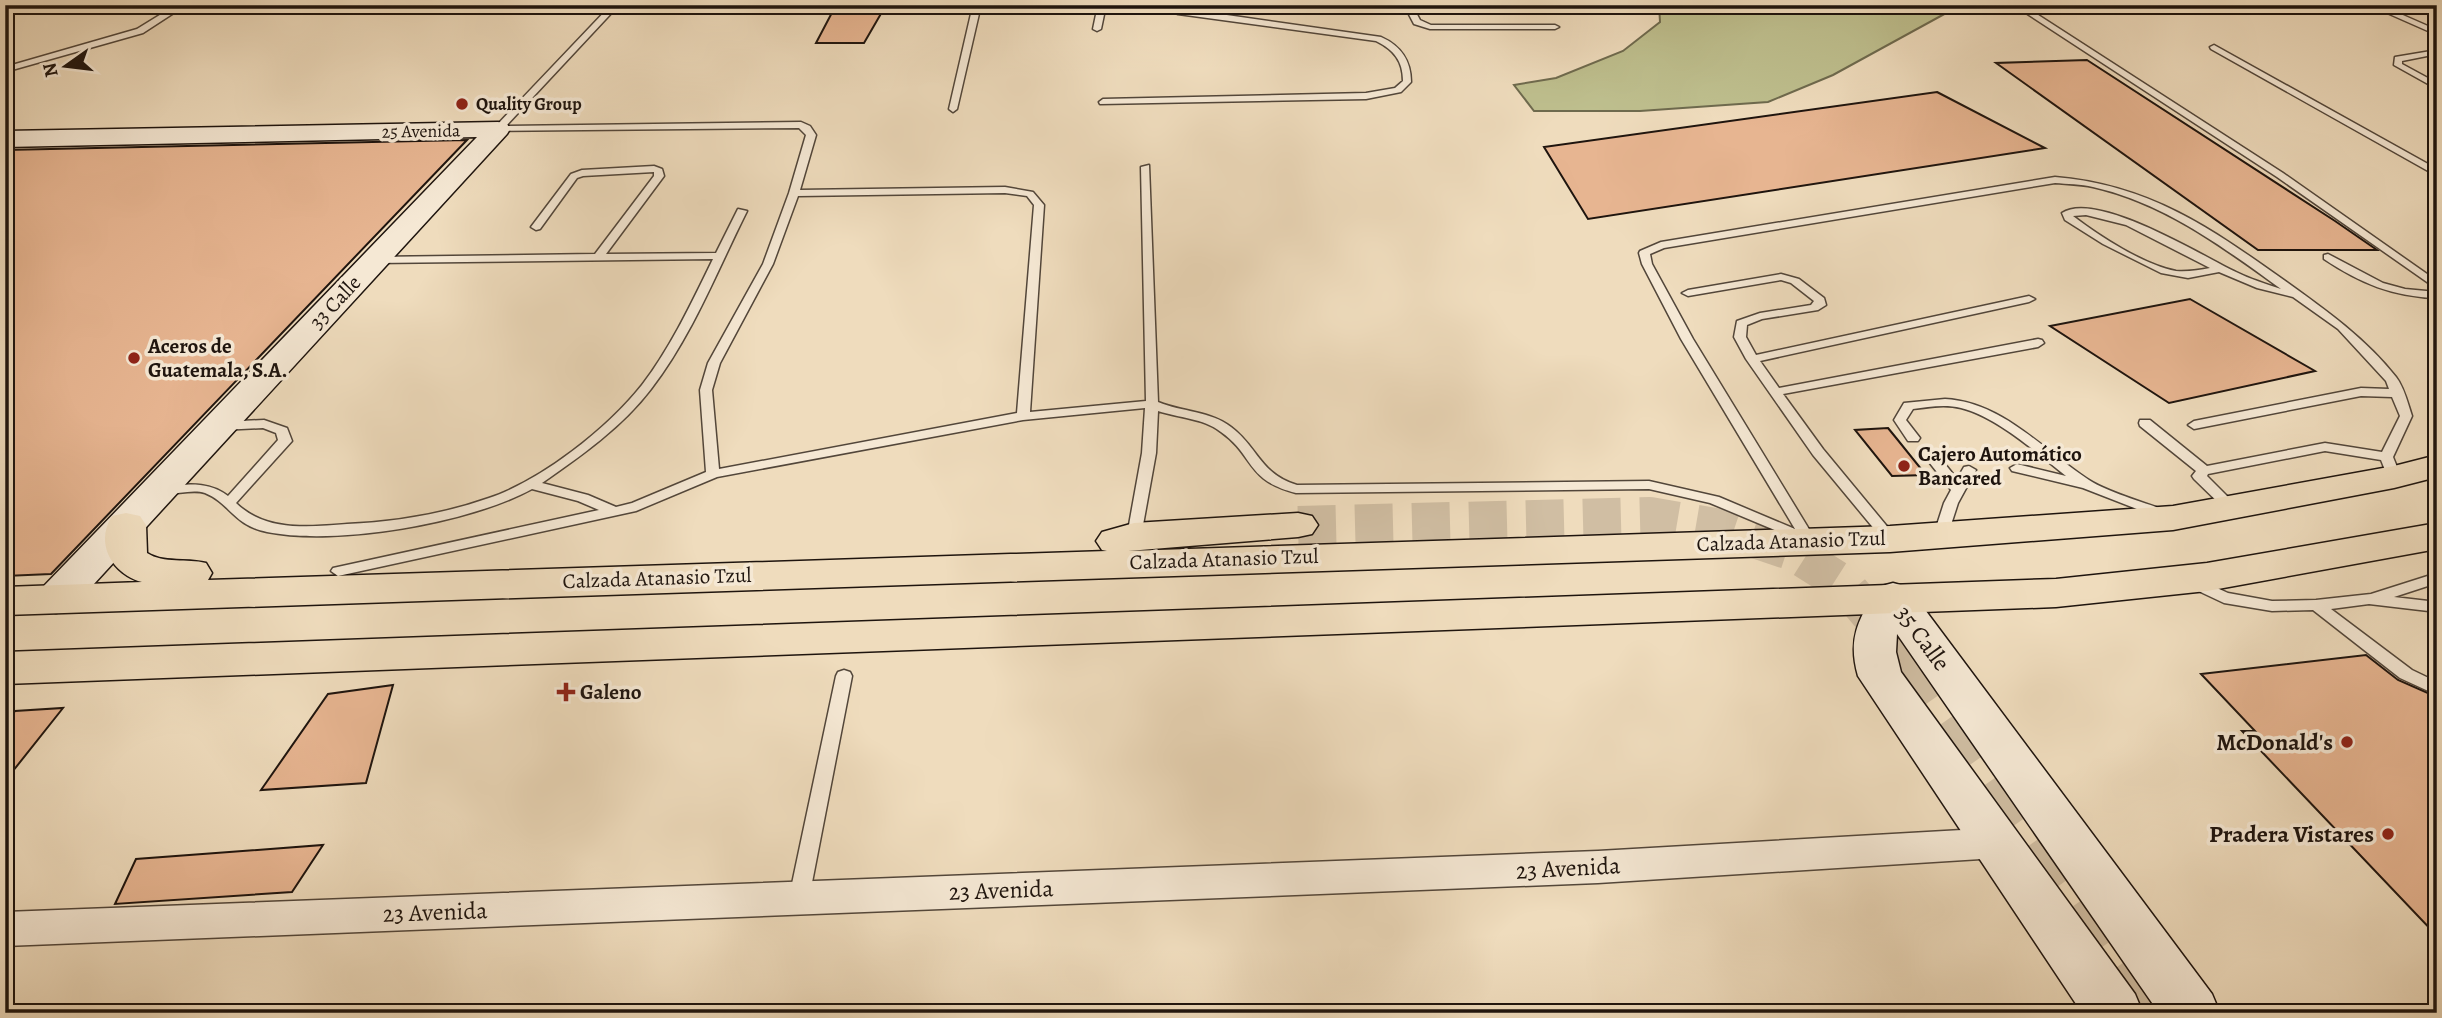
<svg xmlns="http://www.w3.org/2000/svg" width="2442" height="1018" viewBox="0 0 2442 1018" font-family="Alegreya,serif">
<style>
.green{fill:#bebf8e;stroke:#6e6a4e;stroke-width:2}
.building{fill:#e7b591;stroke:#1e140e;stroke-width:2}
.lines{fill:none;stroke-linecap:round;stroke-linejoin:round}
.primary-tunnel-far1{stroke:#d0bea3;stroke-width:38;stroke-dasharray:38 19;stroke-linecap:butt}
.primary-tunnel{stroke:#d0bea3;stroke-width:50;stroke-dasharray:50 25;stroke-linecap:butt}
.lane-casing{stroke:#52463a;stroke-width:3}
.street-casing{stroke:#52463a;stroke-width:3}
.secondary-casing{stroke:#1e140e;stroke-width:3}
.primary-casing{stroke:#1e140e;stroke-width:3}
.lane{fill:#f5e8d4;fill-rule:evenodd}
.street{fill:#f5e8d4;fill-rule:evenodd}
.secondary{fill:#f5e8d4;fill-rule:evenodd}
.primary{fill:#efdcbd;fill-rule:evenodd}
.poi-dot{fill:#8f2418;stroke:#f5e8d4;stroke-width:2.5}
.labels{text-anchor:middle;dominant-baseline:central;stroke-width:7;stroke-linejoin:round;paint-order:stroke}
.far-poi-label{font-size:18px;font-weight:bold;fill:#1e140e;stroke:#f5e8d4;text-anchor:start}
.far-street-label{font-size:18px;fill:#1e140e;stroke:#f5e8d4}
.street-label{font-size:21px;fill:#1e140e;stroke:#f5e8d4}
.poi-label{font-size:21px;font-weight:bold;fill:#1e140e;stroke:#f5e8d4;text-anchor:start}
.near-street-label{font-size:24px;fill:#1e140e;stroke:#f5e8d4}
.near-poi-label{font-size:24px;font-weight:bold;fill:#1e140e;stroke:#f5e8d4;text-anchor:end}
</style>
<rect width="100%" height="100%" fill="#efdcbd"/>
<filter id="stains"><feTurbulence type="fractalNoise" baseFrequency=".00286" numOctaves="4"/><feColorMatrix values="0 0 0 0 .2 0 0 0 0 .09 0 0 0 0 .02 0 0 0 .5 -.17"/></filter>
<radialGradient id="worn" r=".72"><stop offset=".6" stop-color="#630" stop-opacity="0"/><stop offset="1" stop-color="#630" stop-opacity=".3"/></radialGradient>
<!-- green -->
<path class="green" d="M1659,5H1970L1948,12L1833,75L1768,102L1640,111H1534L1514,85L1556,78L1623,51L1660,22Z"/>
<!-- building -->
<path class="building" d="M836,5H886L864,43H816Z
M2087,60L2335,221L2377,250H2258L1996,63Z
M1937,92L2045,148L1588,219L1544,147Z
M467,140L51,574L5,576V150Z
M2190,299L2315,371L2169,403L2050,326Z
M1888,428L1897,439L1926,475L1892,476L1855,430Z
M2366,655L2398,680L2437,697V936L2242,731H2255L2201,674Z
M393,685L366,783L261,790L328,694Z
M63,708L5,781V723L15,711Z
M323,845L292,892L115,904L136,859Z"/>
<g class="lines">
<!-- primary-tunnel-far1 -->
<path class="primary-tunnel-far1" d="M1298,525L1650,516L1721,528L1793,552L1845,585L1907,659"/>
<!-- primary-tunnel -->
<path class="primary-tunnel" d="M1906,657L2157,1013"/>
<defs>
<path id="lane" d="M176,5H186L143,33L5,72V67L137,29Z
M611,5H619L506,126L801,122L810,126L816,135L800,190L1005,187L1033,192L1044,205L1030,412L1146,401L1141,167L1149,165L1158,402C1182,412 1211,411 1231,427C1258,447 1260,474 1297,485L1649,481L1719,497L1795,529L1681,339L1642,264L1639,253L1640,251L1661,242L2055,177C2151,185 2212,229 2288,283C2327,311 2366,339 2396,377C2404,387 2408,404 2412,416L2393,457L2401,477L2399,480H2389L2381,460L2325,451L2208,474L2207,476L2238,507L2236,510H2226L2194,479L2192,476L2196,471L2140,426L2139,423L2140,420H2150L2207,466L2325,443L2382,452L2400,416L2392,397L2361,396L2194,429L2188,425L2194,421L2361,388L2389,389L2386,381L2338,329L2293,297L2257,288L2219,272L2188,278L2161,273L2103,244L2065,220L2062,213C2096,190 2202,256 2236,272C2250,279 2266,284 2281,289C2223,247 2164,203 2093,187C2081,184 2067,184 2055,183L1664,248L1650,254L1652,264L1693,339L1815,539L1808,544L1710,503L1649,489L1296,493C1245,480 1255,456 1221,432C1203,418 1179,418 1158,411L1156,453L1141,536L1134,541L1127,536L1142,453L1145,408L1023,420L717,477L636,511L338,576L331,571L333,568L599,510L578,501L532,489C470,523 337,546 267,532C233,525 230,503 205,493C190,488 172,497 157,493L155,490L157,487L162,486C186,485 207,480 228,496L278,440L276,433L263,428L221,430L215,426L221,422L264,420L287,428L292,441L236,503C266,532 309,527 347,524C394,522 444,514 489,498C542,480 607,429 642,385C671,347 692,302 713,259L375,263L370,260L375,257L595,254L654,176V172L583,176L577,178L540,229L536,230L531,227L571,174L582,170L654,166L662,169L664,176L606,254L716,253L738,209L747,211C717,271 692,336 651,389C622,427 581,456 542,483L588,495L616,507L632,503L706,472L700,390L708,363L763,264L789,193L806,135L799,128L495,131V127ZM1005,193L1027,196L1034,205L1017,413L719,469L712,390L720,363L773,264L798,196ZM2086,215L2126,225L2210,268C2199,270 2188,272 2176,271C2144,265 2099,236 2073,216Z
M973,5H981L957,109L953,112L949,109Z
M1098,5H1106L1101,29L1097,31L1093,29Z
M1157,5L1381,37C1401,46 1411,60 1411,82L1401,92L1366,99L1100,104L1099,102L1103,99L1366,93L1395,88L1403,81C1403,61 1394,50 1376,41L1178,14Z
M1404,5H1412L1420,20L1431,25H1555L1559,27L1555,29H1430L1414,24Z
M2369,5H2380L2437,30V35Z
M2029,9L2283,173L2437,281V289L2277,177L2026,13L2025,11Z
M2214,45L2437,169V176L2211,49L2210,47Z
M2437,50V54L2402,61V64L2437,83V89L2394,65L2395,57Z
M2328,254L2383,283L2405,289L2437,292V298C2393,297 2360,283 2324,259V255Z
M1781,274L1799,279L1824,298L1826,305L1818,310L1762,319L1747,325L1746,337L1756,355L2029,296L2035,299L2029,302L1760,361L1779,388L2038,339L2042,340L2044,343L2038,347L1783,394L1823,449L1895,536L1897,539L1895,542H1885L1813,455L1746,359L1734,337L1737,321L1760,313L1811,305L1814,301L1791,283L1781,280L1688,296L1682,293L1688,290Z
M1945,399C2003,402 2044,451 2089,480C2109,493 2147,503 2170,512L2172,515L2170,518H2160L2083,488L2012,471L2010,468L2017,464L2066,476C2037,453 1997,417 1961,408C1945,404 1928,407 1913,409L1906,420L1920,438L1918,441H1908L1894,420L1904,403Z
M1936,458L1941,459L1957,479L1964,467L1969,466L1976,470L1958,503L1948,534L1941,539L1934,534L1944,503L1951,490L1929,462Z
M2437,573V583L2394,597L2437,602V612L2369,604L2331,609L2412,670L2437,682V695L2400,678L2313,610L2272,611L2224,603L2190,587L2188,583L2195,578L2228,593L2272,601L2316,600L2371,594Z
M844,670L850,672L852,676L809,898L806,904L799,906L792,904L789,898L836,676L838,672Z"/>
<path id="street" d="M1997,828L2010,832L2015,843L2010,854L1997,858L1598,883L5,946V912L1598,851Z"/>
<path id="secondary" d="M498,122L507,124L510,129L507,134L71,609L56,613L41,609L35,599L41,589L477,137L5,147V131Z
M1893,583L1908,587L2212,994L2220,1013H2159L1897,634L1896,652L1901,672L2135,994L2143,1013H2082L1858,676C1847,638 1859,619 1878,587Z"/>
<path id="primary" d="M2437,455V477L2394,488L2173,530L1890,552L5,615V587L142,582C113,574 94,544 112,516L126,513L140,516L146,525L147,553C164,564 187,558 206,563L212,573L208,580L1107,551L1102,550L1096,541L1102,532L1134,523L1298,513L1312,516L1318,525L1312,534L1298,537L1128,551L1890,526L2173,506L2394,466Z
M2437,523V549L2207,591L2056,607L5,684V652L2056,579L2207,563Z"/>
</defs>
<!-- lane casing -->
<use href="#lane" class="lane-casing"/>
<!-- street casing -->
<use href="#street" class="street-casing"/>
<!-- secondary casing -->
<use href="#secondary" class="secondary-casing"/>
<!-- primary casing -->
<use href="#primary" class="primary-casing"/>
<!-- lane -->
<use href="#lane" class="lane"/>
<!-- street -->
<use href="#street" class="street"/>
<!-- secondary -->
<use href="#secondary" class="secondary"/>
<!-- primary -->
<use href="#primary" class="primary"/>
</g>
<!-- markers -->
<g class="poi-dot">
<circle cx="462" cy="104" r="7"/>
<circle cx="134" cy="358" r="7"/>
<circle cx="1904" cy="466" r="7"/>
<path d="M562.5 681.5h7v7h7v7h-7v7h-7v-7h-7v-7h7z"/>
<circle cx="2347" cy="742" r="7"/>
<circle cx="2388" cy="834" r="7"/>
</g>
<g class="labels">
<!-- far-poi labels -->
<g class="far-poi-label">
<text x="476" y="104">Quality Group</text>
</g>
<!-- far-street labels -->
<g class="far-street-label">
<text transform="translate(421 131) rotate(-1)">25 Avenida</text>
</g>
<!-- street labels -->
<g class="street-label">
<text transform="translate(335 302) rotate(-47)">33 Calle</text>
<text transform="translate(1791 541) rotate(-2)">Calzada Atanasio Tzul</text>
<text transform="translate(1224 559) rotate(-2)">Calzada Atanasio Tzul</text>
<text transform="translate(657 578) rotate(-2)">Calzada Atanasio Tzul</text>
</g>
<!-- poi labels -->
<g class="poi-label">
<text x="148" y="346">Aceros de<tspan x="148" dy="24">Guatemala, S.A.</tspan></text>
<text x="1918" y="454">Cajero Automático<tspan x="1918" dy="24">Bancared</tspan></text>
<text x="580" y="692">Galeno</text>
</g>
<!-- near-street labels -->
<g class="near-street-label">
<text transform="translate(1923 638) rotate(54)">35 Calle</text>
<text transform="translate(1568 868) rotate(-3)">23 Avenida</text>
<text transform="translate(1001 890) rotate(-2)">23 Avenida</text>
<text transform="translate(435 912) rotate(-2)">23 Avenida</text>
</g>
<!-- near-poi labels -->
<g class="near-poi-label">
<text x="2333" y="742">McDonald's</text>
<text x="2374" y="834">Pradera Vistares</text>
</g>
</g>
<!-- margin -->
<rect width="2442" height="1018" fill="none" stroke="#efdcbd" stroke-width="28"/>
<rect x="7" y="7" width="2428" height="1004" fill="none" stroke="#1e140e" stroke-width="3.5"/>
<rect x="14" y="14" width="2414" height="990" fill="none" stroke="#1e140e" stroke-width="2"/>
<!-- north arrow -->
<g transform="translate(66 66) rotate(256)" stroke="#f5e8d4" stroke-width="5" paint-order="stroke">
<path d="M0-5L12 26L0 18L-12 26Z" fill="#1e140e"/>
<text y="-10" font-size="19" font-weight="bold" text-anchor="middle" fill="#1e140e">N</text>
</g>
<rect width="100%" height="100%" filter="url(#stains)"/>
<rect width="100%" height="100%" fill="url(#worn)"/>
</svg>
